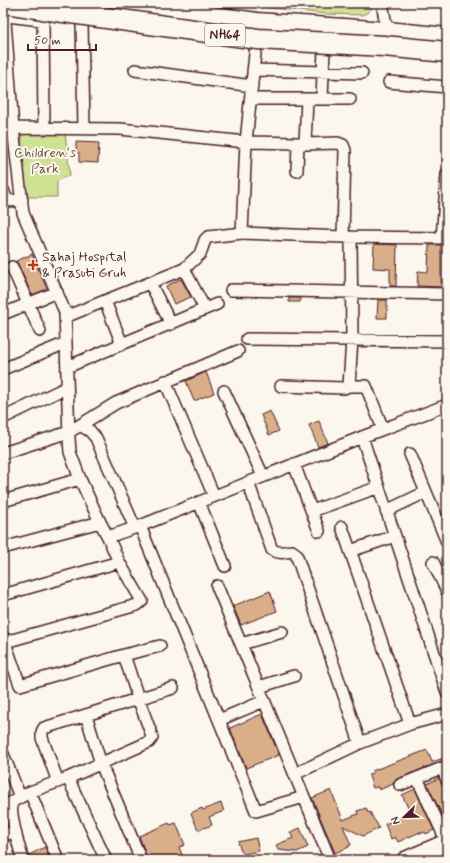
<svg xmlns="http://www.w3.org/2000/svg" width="450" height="863" viewBox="0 0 450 863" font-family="Mynerve,sans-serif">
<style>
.green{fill:#d1e194;stroke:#8e8060}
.building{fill:#d9af8a;stroke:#4a1f2b}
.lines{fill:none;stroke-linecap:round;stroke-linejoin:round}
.street-casing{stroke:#4a1f2b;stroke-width:14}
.secondary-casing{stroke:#4a1f2b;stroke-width:19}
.street{stroke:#fbf7ec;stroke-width:11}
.secondary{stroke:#fbf7ec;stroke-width:16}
.highway-bridge-casing{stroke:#4a1f2b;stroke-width:23;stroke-linecap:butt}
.highway-bridge{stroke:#fbf7ec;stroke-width:20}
.poi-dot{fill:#c8321e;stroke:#fbf7ec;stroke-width:1.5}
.labels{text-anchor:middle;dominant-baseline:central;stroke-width:4;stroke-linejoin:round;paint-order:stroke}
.shield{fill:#fbf7ec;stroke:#7f6065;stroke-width:1}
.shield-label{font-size:13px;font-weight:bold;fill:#4a1f2b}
.park-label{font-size:14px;fill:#6c5045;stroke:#fbf7ec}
.poi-label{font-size:14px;fill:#4a1f2b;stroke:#fbf7ec;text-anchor:start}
</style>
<rect width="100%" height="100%" fill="#fbf7ec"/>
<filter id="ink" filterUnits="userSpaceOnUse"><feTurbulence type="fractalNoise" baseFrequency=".025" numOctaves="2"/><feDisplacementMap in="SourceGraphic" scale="8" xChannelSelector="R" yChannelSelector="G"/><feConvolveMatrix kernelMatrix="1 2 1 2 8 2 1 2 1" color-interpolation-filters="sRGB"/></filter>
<g filter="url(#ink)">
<!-- green -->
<path class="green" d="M260,3H374L369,12L362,15L327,14L260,7Z
M22,132L65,133L70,175L57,181V197H28L21,169Z"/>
<!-- building -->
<path class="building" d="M195,3H224L233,4V8Z
M76,142L99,143L98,163L79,162V153L76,152Z
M374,244L397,245L396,286H390V269L373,268Z
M429,245H441V287L417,286L418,271L428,272Z
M32,254L47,289L32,295L18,264L16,261Z
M181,279L191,297L174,304L166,286Z
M289,298H300V302H289Z
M378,300H387V318H377Z
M206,372L214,393L194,401L186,381Z
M270,411L279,431L269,435L261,415Z
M319,421L328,443L318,447L309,425Z
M270,591L277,611L241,625L233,606Z
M262,714L279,755L246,768L230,728Z
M427,750L432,762L447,757V759L397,779L394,781L393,784L379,790L378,787L373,788L369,776V774L373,773L372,771Z
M439,778L442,785L447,787V822L446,823L427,784Z
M415,789L434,830L426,834L425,832L420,834V832L398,842L395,837L391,839L385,824L411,814L402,795Z
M331,790L343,820L358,814L357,811L366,808L368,813L370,812L374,820L376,822L379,828L363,836L343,826L351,845L348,846L349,847L335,853L312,798Z
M221,803L224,811L209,817L212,825L198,830L191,813L202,808L203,810Z
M169,823L170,825L176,823L185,845L179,847L184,860H148L139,836Z
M300,828L308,847L297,852L278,850L276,845L293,838L290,832Z
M256,838L259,851L244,854L241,851L238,842Z
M45,847L50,860H31L29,855Z"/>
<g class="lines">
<defs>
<path id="street" d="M382,3L387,30
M4,8L13,128L23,213L65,312L69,438L70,452L80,479L100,522L108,537L119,562L142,601L137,605L5,642
M43,18L44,128
M82,23L84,129
M257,34L246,142L242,233L343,237L447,238
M135,70L252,86
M253,70L362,73
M389,82L447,87
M251,99H350
M322,99L324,49
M3,130L13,128L120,129L246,142L298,143L305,144L338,143L343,145L345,150L343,237
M305,144L307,99
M297,171L298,143
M3,190L7,201L22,200
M442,238L447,174
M12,267L40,331
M184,269L205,309
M150,283L171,324
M231,290L447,294
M105,301L122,344
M3,314L57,292
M65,317L184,269L200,254L205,240L208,237L242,233
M247,339L447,341
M67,367L217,304
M3,369L66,343
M165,381L214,496
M281,386L344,388L349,386L352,339L351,237
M349,386H366L383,429
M224,391L263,476
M3,418L67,387
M80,425L90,431L96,438L135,528
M362,437L447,692
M3,453L69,432L116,403L238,351
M410,454L447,542
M294,464L319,531
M248,482L272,550C279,554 285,552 292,551L296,554L360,743
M3,501L80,479
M199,502L225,566
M312,511L379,487
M386,511L426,492
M140,526L256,811L304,797
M342,527L410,724
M108,537L140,526L362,437L447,405
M3,548L100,522
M350,551L395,536
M433,562L447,591
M217,586L330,860
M3,595L119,562
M3,637L20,685L124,655L160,646
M241,644L282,632
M259,687L294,676
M86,715L101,764L141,860
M219,720L264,701
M3,754L20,797
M442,768L447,780
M295,774L360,743L410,724L447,714
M68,778L106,860
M417,778L447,842
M58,782L42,738V732L44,728L173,688
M400,785L447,766
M30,792L58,860
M11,804C12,823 17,841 23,860
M3,807L30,792L68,778L149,742L152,738L151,733L138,698L124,655
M3,836L14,831"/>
<path id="secondary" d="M124,3L257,21L387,30L447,36
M3,13L37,17
M405,860L447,842
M443,860L447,858"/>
</defs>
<!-- street casing -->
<use href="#street" class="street-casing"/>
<!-- secondary casing -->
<use href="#secondary" class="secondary-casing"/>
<!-- street -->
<use href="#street" class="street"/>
<!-- secondary -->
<use href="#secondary" class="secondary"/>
<defs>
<path id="highway-bridge" d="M5,3L42,9L258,39L384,46L447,52"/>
</defs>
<!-- highway-bridge casing -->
<use href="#highway-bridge" class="highway-bridge-casing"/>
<!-- highway-bridge -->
<use href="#highway-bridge" class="highway-bridge"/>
</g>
</g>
<!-- markers -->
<path class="poi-dot" d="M31 259h4v4h4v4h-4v4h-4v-4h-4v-4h4z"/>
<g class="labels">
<!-- shield labels -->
<rect class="shield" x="205" y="24" width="40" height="22" rx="3"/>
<g class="shield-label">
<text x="225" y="35">NH64</text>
</g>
<!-- park labels -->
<g class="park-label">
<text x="45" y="153">Children's<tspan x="45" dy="16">Park</tspan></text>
</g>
<!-- poi labels -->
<g class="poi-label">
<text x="42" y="257">Sahaj Hospital<tspan x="42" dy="16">&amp; Prasuti Gruh</tspan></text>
</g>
</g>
<!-- margin -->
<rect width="450" height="863" fill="none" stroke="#fbf7ec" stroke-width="16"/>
<rect x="8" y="8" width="434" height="847" fill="none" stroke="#4a1f2b" stroke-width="1.5" filter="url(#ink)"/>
<!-- north arrow -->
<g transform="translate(404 817) rotate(247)" stroke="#fbf7ec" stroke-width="3" paint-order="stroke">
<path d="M0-3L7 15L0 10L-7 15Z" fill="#4a1f2b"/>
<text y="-6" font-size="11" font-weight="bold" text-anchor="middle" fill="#4a1f2b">N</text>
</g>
<!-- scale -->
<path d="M28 44v6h68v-6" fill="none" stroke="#4a1f2b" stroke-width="2"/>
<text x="34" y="44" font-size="12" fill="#4a1f2b" stroke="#fbf7ec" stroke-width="3" paint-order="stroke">50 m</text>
</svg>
